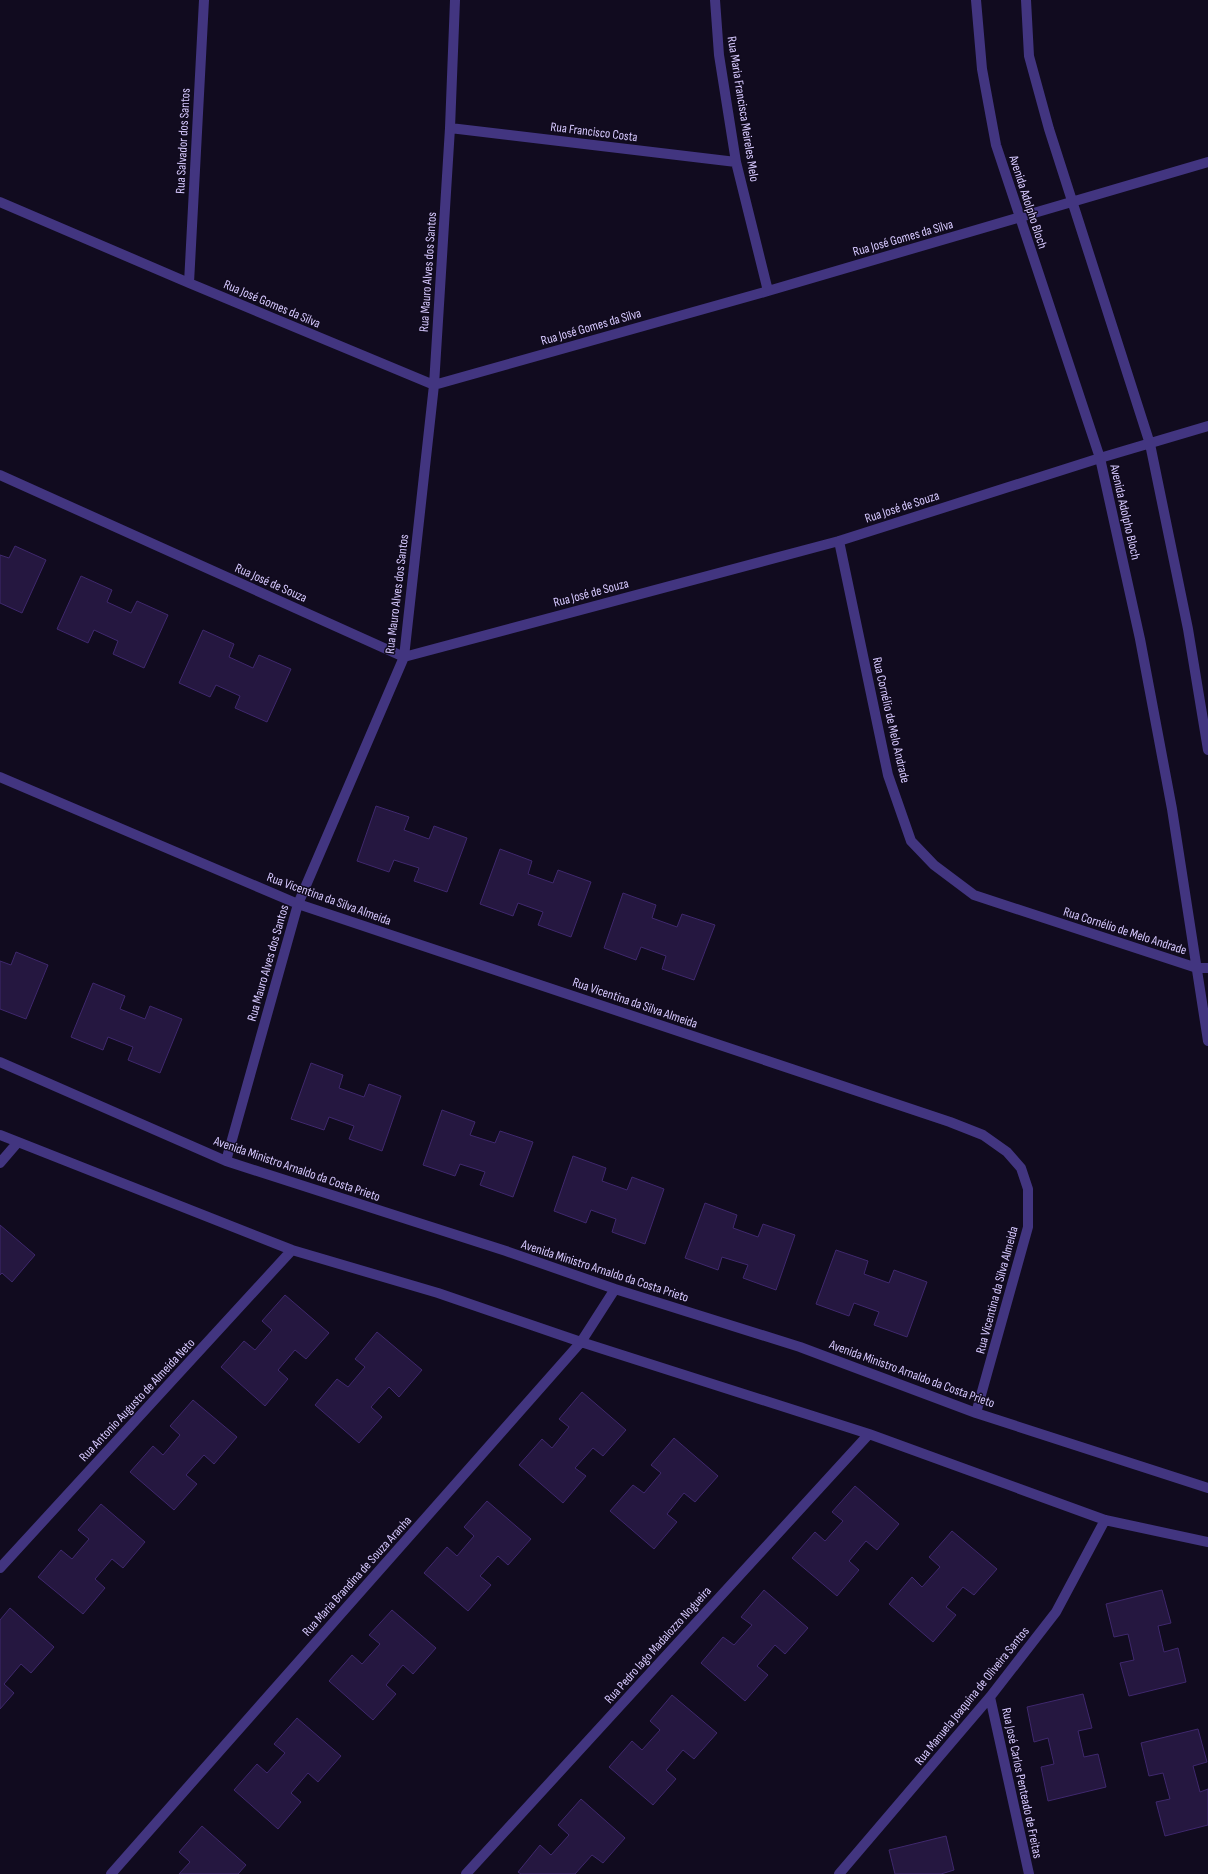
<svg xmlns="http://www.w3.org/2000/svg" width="1208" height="1874" viewBox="0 0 1208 1874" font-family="'Sofia Sans Condensed',sans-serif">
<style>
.building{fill:#251740;stroke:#3f286d}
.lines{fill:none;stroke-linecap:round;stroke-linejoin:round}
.minor{stroke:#423580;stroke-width:10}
.labels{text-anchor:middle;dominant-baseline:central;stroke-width:3;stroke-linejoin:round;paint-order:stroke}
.street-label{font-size:13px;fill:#d7c9ff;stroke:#110b1f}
</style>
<rect width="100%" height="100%" fill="#110b1f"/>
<!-- building -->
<path class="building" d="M15,546L46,560L22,613L0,603V555L9,558Z
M81,576L112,590L107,602L131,613L137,601L168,615L144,668L113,654L118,641L94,630L88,643L57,629Z
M203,630L234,644L229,657L253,668L259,655L291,669L267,722L235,708L240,696L216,685L210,697L179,683Z
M376,806L409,817L404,830L429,839L434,826L467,838L447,892L414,881L419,868L394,860L389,872L357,861Z
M500,849L532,861L528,874L553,883L558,870L591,882L571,937L538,925L543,912L518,903L513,916L480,904Z
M623,893L656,905L652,918L677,927L682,914L715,925L694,980L662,969L666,956L641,947L636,960L604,948Z
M16,952L48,965L26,1019L0,1009V961L11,965Z
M93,983L125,996L120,1009L145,1019L150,1006L182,1019L160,1073L128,1060L133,1047L108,1037L103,1050L71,1037Z
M311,1063L343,1075L339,1088L364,1097L369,1084L401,1096L382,1151L349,1139L354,1126L329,1117L324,1130L291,1119Z
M442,1110L475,1122L470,1135L495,1143L500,1131L533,1142L513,1197L480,1185L485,1172L460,1164L455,1176L423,1165Z
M573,1156L606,1168L602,1181L627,1190L632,1177L664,1189L645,1244L612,1232L616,1219L591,1210L586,1223L554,1211Z
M705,1203L737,1215L733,1228L758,1237L763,1224L795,1235L776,1290L743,1278L748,1265L722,1257L718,1270L685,1258Z
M0,1225L35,1255L12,1282L2,1273L0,1275Z
M836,1250L868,1261L864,1274L889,1283L894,1270L927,1282L907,1337L874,1325L879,1312L854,1303L849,1316L816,1304Z
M285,1295L329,1333L306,1359L295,1350L278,1370L288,1379L265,1406L221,1367L244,1341L255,1350L272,1330L262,1321Z
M377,1332L422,1370L399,1397L389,1387L371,1407L382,1417L359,1443L315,1405L337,1379L348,1387L365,1367L355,1359Z
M582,1392L626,1430L603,1456L593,1448L575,1468L586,1476L563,1503L519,1465L542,1439L552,1448L569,1427L559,1419Z
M193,1400L237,1437L214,1464L204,1455L186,1475L197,1484L174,1510L130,1472L153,1446L163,1455L180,1435L170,1426Z
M674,1438L718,1476L695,1502L684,1493L667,1514L677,1522L654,1549L610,1511L633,1485L644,1493L661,1473L651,1465Z
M855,1486L899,1524L877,1550L866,1541L849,1561L859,1570L837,1596L792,1558L815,1532L825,1541L843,1521L832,1512Z
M487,1501L531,1539L508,1565L498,1556L480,1576L491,1585L468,1611L424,1573L447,1547L457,1556L474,1536L464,1527Z
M101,1504L145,1542L123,1568L112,1559L95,1579L105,1588L83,1614L38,1577L61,1550L72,1559L89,1539L78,1530Z
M952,1531L997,1569L974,1595L963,1587L946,1607L956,1615L933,1642L889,1604L912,1577L922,1587L940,1567L929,1557Z
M764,1590L808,1628L785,1654L775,1645L757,1666L768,1675L745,1701L701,1663L723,1637L734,1645L752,1625L741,1617Z
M1162,1590L1171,1623L1158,1626L1164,1652L1178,1648L1186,1682L1129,1696L1120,1663L1134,1660L1128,1634L1114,1637L1106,1604Z
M10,1608L54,1647L31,1673L21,1664L4,1684L14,1693L0,1709V1620Z
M392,1610L436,1648L413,1674L403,1665L386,1685L396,1694L373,1720L329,1681L352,1655L362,1664L380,1644L369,1635Z
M1083,1694L1092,1728L1078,1731L1084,1757L1098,1754L1106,1787L1048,1801L1041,1767L1054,1764L1048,1738L1034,1742L1027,1707Z
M672,1695L717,1733L694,1759L683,1750L666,1770L676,1779L653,1805L609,1767L632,1741L642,1750L660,1730L650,1721Z
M297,1718L341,1756L318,1782L308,1773L291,1793L301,1802L278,1829L234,1790L257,1764L267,1773L285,1753L274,1744Z
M1198,1729L1207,1762L1193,1766L1200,1792L1208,1789V1825L1165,1836L1156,1802L1170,1799L1163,1773L1149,1776L1141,1743Z
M581,1799L625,1838L603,1863L592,1855L575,1874H521L518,1872L540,1845L551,1855L569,1835L558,1825Z
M202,1826L246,1865L238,1874H179L190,1862L179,1852Z
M946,1836L954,1870L941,1874H895L889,1850Z"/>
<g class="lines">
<!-- minor -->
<path class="minor" d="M715,0L719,55L736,162L768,291
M976,0L982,69L996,145L1100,458L1140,639L1172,809L1208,1041
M1026,0L1029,56L1049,129L1150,444L1188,629L1208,750
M450,128L736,162
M0,202L189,283L434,385L768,291L1208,162
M189,283L204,0
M0,475L404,657L839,541L1100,458L1208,426
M839,541L888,775L911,841L934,865L974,895L1197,968H1208
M0,777L298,904L950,1122L983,1135L1007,1152L1021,1168L1028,1189V1227L976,1413
M0,1062L226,1161L506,1251L615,1289L800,1347L976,1413L1208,1488
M0,1135L292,1250L438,1293L581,1342L869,1434L1105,1520L1208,1542
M226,1161L298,904L404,657L434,385L450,128L455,0
M0,1163L18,1142
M0,1568L292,1250
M990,1697L1029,1874
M111,1874L581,1342L615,1289
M466,1874L869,1434
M839,1874L990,1697L1056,1612L1105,1520"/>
</g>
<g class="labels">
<!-- street labels -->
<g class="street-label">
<text transform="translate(743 109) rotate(81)">Rua Maria Francisca Meireles Melo</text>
<text transform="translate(594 132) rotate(7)">Rua Francisco Costa</text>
<text transform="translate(183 141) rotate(-87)">Rua Salvador dos Santos</text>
<text transform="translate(1028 202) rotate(72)">Avenida Adolpho Bloch</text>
<text transform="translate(903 238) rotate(-16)">Rua José Gomes da Silva</text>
<text transform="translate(428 272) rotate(-86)">Rua Mauro Alves dos Santos</text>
<text transform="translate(272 304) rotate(23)">Rua José Gomes da Silva</text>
<text transform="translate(591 327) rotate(-16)">Rua José Gomes da Silva</text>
<text transform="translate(902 507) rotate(-18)">Rua José de Souza</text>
<text transform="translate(1125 512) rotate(77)">Avenida Adolpho Bloch</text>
<text transform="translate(271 583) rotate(24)">Rua José de Souza</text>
<text transform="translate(591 593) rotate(-15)">Rua José de Souza</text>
<text transform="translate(397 594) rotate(-83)">Rua Mauro Alves dos Santos</text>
<text transform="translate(891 720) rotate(77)">Rua Cornélio de Melo Andrade</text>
<text transform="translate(329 899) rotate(20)">Rua Vicentina da Silva Almeida</text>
<text transform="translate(1125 931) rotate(18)">Rua Cornélio de Melo Andrade</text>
<text transform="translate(268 963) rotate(-74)">Rua Mauro Alves dos Santos</text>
<text transform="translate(635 1003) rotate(19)">Rua Vicentina da Silva Almeida</text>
<text transform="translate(297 1169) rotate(19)">Avenida Ministro Arnaldo da Costa Prieto</text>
<text transform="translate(605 1271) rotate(18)">Avenida Ministro Arnaldo da Costa Prieto</text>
<text transform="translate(997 1290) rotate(-75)">Rua Vicentina da Silva Almeida</text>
<text transform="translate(912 1374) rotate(20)">Avenida Ministro Arnaldo da Costa Prieto</text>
<text transform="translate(137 1400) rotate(-47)">Rua Antonio Augusto de Almeida Neto</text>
<text transform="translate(357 1576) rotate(-48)">Rua Maria Brandina de Souza Aranha</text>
<text transform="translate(658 1645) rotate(-48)">Rua Pedro Iago Madalozzo Nogueira</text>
<text transform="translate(972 1696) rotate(-51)">Rua Manuela Joaquina de Oliveira Santos</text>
<text transform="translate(1022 1783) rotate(78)">Rua José Carlos Penteado de Freitas</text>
</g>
</g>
</svg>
